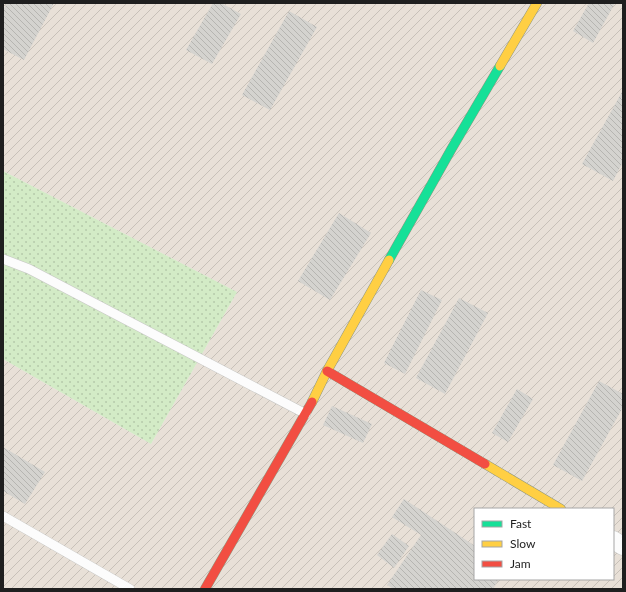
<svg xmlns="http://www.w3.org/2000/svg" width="626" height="592" viewBox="0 0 626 592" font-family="Lato,sans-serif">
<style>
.military{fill:url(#military-furrows);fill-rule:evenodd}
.grass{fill:url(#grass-dots)}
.building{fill:url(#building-back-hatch)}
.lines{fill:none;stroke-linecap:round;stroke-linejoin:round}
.lane-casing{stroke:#c6c6c4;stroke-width:10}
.street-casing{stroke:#c6c6c4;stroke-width:19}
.fast-casing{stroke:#919880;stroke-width:10}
.slow-casing{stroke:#919880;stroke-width:10}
.jam-casing{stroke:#919880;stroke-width:10}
.lane{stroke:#fcfcfc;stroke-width:9}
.street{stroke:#fcfcfc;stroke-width:18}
.fast{stroke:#16e098;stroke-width:9}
.slow{stroke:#ffcf43;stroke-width:9}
.jam{stroke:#f24e42;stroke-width:9}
</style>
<defs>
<pattern id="military-furrows" width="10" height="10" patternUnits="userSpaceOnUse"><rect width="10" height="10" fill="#e8e0d7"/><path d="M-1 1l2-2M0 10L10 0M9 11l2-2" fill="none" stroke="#c7c0b8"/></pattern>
<pattern id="grass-dots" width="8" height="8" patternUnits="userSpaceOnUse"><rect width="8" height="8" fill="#d3ebc6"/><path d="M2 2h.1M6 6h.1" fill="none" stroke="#b5c9aa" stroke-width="1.8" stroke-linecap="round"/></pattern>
<pattern id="building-back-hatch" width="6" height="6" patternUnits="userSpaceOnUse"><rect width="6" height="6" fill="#d4d3cf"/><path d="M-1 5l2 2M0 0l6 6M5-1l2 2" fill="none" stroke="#b6b5b1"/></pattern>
</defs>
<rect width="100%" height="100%" fill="#edede8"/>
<!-- military -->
<path class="military" d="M3,3H623V589H3V359L151,444L237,292L3,171ZM475,509H613V579H475Z"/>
<!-- grass -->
<path class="grass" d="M3,171L237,292L151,444L3,359Z"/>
<!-- building -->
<path class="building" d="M7,3H54L24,60L3,49V10Z
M213,3H221L241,14L212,64L186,50Z
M589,3H615L593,43L573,31Z
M289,11L317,27L270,110L242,95Z
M623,90V162L613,181L582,164Z
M339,213L371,233L330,300L298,281Z
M421,290L442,300L405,374L384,363Z
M459,298L488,313L445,394L416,378Z
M599,381L623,394V407L582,481L553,465Z
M517,389L533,399L508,442L492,433Z
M332,406L372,424L363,443L323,425Z
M3,447L45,472L25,504L3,491Z
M404,499L475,546V579H499L493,589H394L387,585L421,535L392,517Z
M392,534L409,546L394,568L377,555Z"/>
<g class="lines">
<defs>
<path id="lane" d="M3,259L29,269L306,414
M3,516L130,589"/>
<path id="street" d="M613,540L623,546"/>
<path id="fast" d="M389,260L452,148L500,66"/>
<path id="slow" d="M500,66L537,3
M312,402L327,371L389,260
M485,464L561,509"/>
<path id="jam" d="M327,371L485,464
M205,589L312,402"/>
</defs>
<!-- lane casing -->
<use href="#lane" class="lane-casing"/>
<!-- street casing -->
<use href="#street" class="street-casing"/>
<!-- fast casing -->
<use href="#fast" class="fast-casing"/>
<!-- slow casing -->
<use href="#slow" class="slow-casing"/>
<!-- jam casing -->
<use href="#jam" class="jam-casing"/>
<!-- lane -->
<use href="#lane" class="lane"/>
<!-- street -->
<use href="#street" class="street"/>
<!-- fast -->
<use href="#fast" class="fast"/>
<!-- slow -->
<use href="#slow" class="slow"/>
<!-- jam -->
<use href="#jam" class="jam"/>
</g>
<!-- border -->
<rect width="626" height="592" fill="none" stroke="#1f1f1f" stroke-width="8"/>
<!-- legend -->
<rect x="474" y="508" width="140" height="72" fill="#ffffff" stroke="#a5a5a5"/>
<rect x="482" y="521" width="20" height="6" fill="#16e098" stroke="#a5a5a5"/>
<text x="510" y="528" font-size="12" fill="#1f1f1f">Fast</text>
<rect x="482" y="541" width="20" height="6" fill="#ffcf43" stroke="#a5a5a5"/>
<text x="510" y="548" font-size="12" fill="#1f1f1f">Slow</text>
<rect x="482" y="561" width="20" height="6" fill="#f24e42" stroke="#a5a5a5"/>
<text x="510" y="568" font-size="12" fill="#1f1f1f">Jam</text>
</svg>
